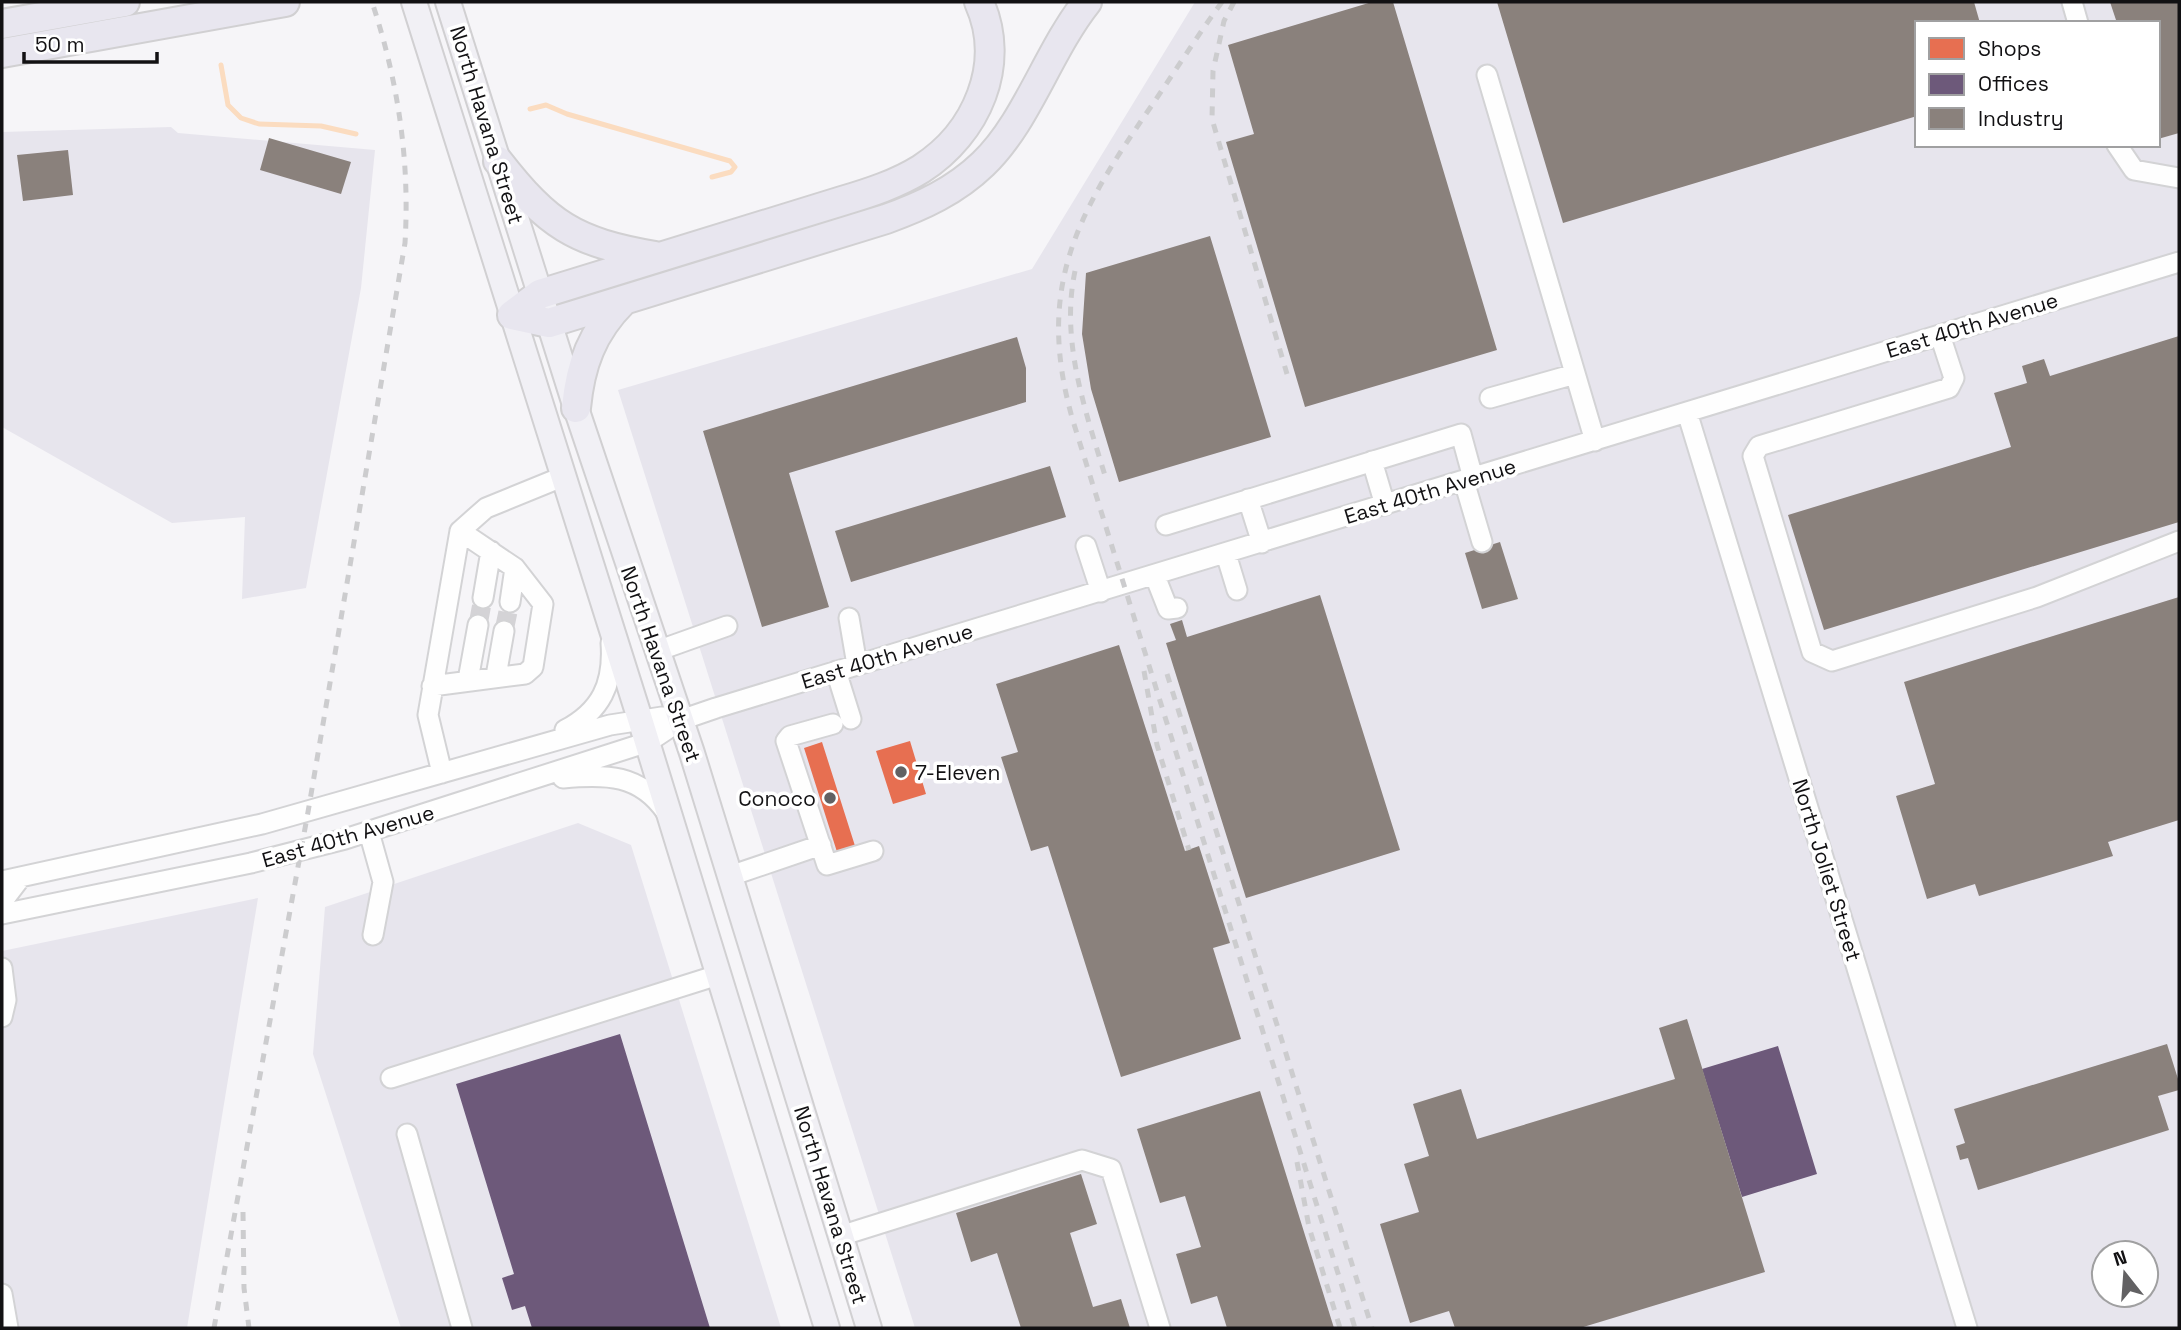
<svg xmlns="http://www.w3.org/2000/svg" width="2181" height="1330" viewBox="0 0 2181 1330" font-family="'Space Grotesk',sans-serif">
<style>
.built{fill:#e7e5ed;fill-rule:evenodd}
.shops{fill:#e76f51}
.offices{fill:#6d597a}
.industry{fill:#8a817c}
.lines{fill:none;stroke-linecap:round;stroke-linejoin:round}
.stream{stroke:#fbdcc0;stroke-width:5}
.minor-tunnel{stroke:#d4d3d6;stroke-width:19;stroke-dasharray:19 10;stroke-linecap:butt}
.minor-casing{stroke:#d3d3d5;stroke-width:23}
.major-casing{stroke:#d1d0d2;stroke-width:28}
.highway-casing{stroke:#d1d0d2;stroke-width:32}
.minor{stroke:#fefefe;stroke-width:19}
.major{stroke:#f1f0f5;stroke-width:24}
.highway{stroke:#e8e6ef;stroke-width:28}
.rail{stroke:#ccccce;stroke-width:5;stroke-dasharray:9 9;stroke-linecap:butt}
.poi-dot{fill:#626163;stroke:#fff;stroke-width:2.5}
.labels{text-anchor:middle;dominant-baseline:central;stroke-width:7;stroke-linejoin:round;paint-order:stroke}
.street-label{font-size:21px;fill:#121113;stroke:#fff}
.poi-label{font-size:21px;fill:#121113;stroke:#fff;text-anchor:start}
</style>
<rect width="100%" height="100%" fill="#f6f5f8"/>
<!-- built -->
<path class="built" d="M1195,2H2179V1328H915L618,390L1032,269ZM1917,23H2158V145H1917ZM2104,1253H2146V1295H2104Z
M171,127L178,133L375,150L361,288L306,588L242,599L245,517L172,523L2,427V132Z
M578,823L631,845L781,1328H401L313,1054L325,907Z
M258,898L187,1328H2V951Z"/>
<!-- shops -->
<path class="shops" d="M910,741L926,794L893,804L876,751Z
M822,742L856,849L838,855L804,748Z"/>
<!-- offices -->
<path class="offices" d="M620,1034L710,1328H532L525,1306L512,1310L502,1278L514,1274L456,1084Z
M1778,1046L1817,1174L1742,1197L1702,1069Z"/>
<!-- industry -->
<path class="industry" d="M1372,2H1393L1497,350L1305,407L1226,142L1254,134L1228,45Z
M1497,2H1974L1980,23H1917V116L1563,223Z
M2110,2H2179V133L2158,139V23H2117Z
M269,138L351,162L341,194L260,170Z
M68,150L73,195L23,201L17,155Z
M1210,236L1271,437L1119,482L1091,389L1082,334L1086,273Z
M2179,336V522L1824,630L1788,515L2011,447L1994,393L2027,383L2022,366L2044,359L2050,376Z
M1017,337L1026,368V402L789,473L829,607L762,627L703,431Z
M1050,466L1066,517L851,582L835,531Z
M1500,542L1518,599L1482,609L1465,553Z
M1320,595L1400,850L1246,898L1166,643L1176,640L1170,624L1182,620L1187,637Z
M2179,597V820L2108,842L2113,856L1979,896L1975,884L1927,899L1896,796L1935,784L1904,682Z
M1119,645L1185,851L1199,846L1230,943L1213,948L1241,1039L1121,1077L1048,846L1031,851L1001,757L1018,752L996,684Z
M1687,1019L1765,1272L1580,1328H1455L1449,1311L1410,1323L1380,1224L1419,1212L1404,1164L1429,1156L1413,1104L1461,1089L1477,1139L1675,1079L1659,1028Z
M2167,1044L2179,1082V1090L2158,1096L2169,1130L1978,1190L1968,1158L1960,1160L1956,1146L1965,1143L1954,1109Z
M1260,1091L1334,1328H1227L1217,1296L1191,1304L1176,1254L1201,1247L1185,1196L1160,1203L1137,1129Z
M1081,1174L1097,1224L1070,1233L1093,1307L1121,1299L1130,1328H1021L997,1253L971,1262L956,1213Z"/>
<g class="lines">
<!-- stream -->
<path class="stream" d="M221,65L228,105L241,118L259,124L321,126L356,134
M530,109L546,105L567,114L730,161L735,167L731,172L712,177"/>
<!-- minor-tunnel -->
<path class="minor-tunnel" d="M478,625L483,598
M504,631L510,602"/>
<defs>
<path id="minor" d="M2072,2L2078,23
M1487,75L1595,441
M2117,145L2134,170L2179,178
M1940,335L1954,378L1949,388L1759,446L1753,456L1812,652L1832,661L2037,597L2179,541
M1490,398L1575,374
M1687,412L1967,1328
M1372,461L1385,505
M1464,481L1482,542
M1248,499L1262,543
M1166,525L1461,434L1473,478
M1086,546L1101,592
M1226,554L1237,590
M1155,576L1168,609L1177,608
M483,598L491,551
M510,602L515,568
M849,618L857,665
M657,651L727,626
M836,671L851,719
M496,676L504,631
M468,680L478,625
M432,686L525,674L533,667L543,604L515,568L460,531
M833,724L790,736L786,741L827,865L873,851
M565,730C601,711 614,684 611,643
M442,773L428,715L460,531L486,508L562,477
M563,778C606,774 640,774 666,812
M369,832L383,882L373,935
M730,876L821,845
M2,881L262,824L610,725L662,717L681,720
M2,902L21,877
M2,914L251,863L345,839L648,742L681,720L716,708L2179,262
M2,968L6,1000L2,1017
M391,1078L718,975
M407,1134L462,1328
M840,1236L1082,1160L1111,1169L1160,1328
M2,1294L8,1328"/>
<path id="major" d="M414,2L640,719L827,1328
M448,2L576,408L692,753L869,1328"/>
<path id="highway" d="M2,24L125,2
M2,53L285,2
M498,161C548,225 574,242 655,256
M512,315L549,323L886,219C922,206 955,191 983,164C1027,122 1048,51 1087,2
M512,315L540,294L842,201C869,193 897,184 921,169C977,133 1007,64 979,2
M576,408C580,365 592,332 623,301"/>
</defs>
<!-- minor casing -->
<use href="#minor" class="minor-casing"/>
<!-- major casing -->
<use href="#major" class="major-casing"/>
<!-- highway casing -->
<use href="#highway" class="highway-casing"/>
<!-- minor -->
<use href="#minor" class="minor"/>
<!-- major -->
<use href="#major" class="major"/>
<!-- highway -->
<use href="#highway" class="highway"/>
<!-- rail -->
<path class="rail" d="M1222,2C1197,36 1174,73 1150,108C1076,215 1035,289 1073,421L1355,1328
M1234,2L1224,21L1213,71L1212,119L1287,374
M1075,271C1060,342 1086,412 1106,479
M1144,671L1157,745L1189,850
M1167,674L1372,1328
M1297,1162L1309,1227L1340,1328
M243,1212L244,1288L249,1328
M214,1328L308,812L405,243C410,160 398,81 372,2"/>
</g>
<!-- markers -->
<g class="poi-dot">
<circle cx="901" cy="772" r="7"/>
<circle cx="830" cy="798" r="7"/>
</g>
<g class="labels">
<!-- street labels -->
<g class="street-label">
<text transform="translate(487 125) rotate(73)">North Havana Street</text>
<text transform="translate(1972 325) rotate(-17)">East 40th Avenue</text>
<text transform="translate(1430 491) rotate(-17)">East 40th Avenue</text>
<text transform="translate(887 656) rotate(-17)">East 40th Avenue</text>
<text transform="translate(661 664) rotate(71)">North Havana Street</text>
<text transform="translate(348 836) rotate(-16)">East 40th Avenue</text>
<text transform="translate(1827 870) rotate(73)">North Joliet Street</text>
<text transform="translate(831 1205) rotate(73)">North Havana Street</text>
</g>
<!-- poi labels -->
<g class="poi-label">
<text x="915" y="772">7-Eleven</text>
<text x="816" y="798" text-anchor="end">Conoco</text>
</g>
</g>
<!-- border -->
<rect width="2181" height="1330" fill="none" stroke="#121113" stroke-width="7"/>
<!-- legend -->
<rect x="1915" y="21" width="245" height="126" fill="#ffffff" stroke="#a0a0a1" stroke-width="2"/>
<rect x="1929" y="38" width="35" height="21" fill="#e76f51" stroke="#a0a0a1" stroke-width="2"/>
<text x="1978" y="56" font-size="21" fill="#121113">Shops</text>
<rect x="1929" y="74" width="35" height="21" fill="#6d597a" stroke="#a0a0a1" stroke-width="2"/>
<text x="1978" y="91" font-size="21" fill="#121113">Offices</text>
<rect x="1929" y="108" width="35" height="21" fill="#8a817c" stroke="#a0a0a1" stroke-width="2"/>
<text x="1978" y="126" font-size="21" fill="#121113">Industry</text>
<!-- north arrow -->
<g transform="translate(2125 1274) rotate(343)"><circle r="33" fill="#ffffff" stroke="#a0a0a1" stroke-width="2"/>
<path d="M0-5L12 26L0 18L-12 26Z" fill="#626163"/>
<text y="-10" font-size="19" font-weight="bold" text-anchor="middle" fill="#121113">N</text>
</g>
<!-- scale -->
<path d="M24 52v10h133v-10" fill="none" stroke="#121113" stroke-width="3.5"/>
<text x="35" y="52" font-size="21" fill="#121113" stroke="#ffffff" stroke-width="5" paint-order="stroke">50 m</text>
</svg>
